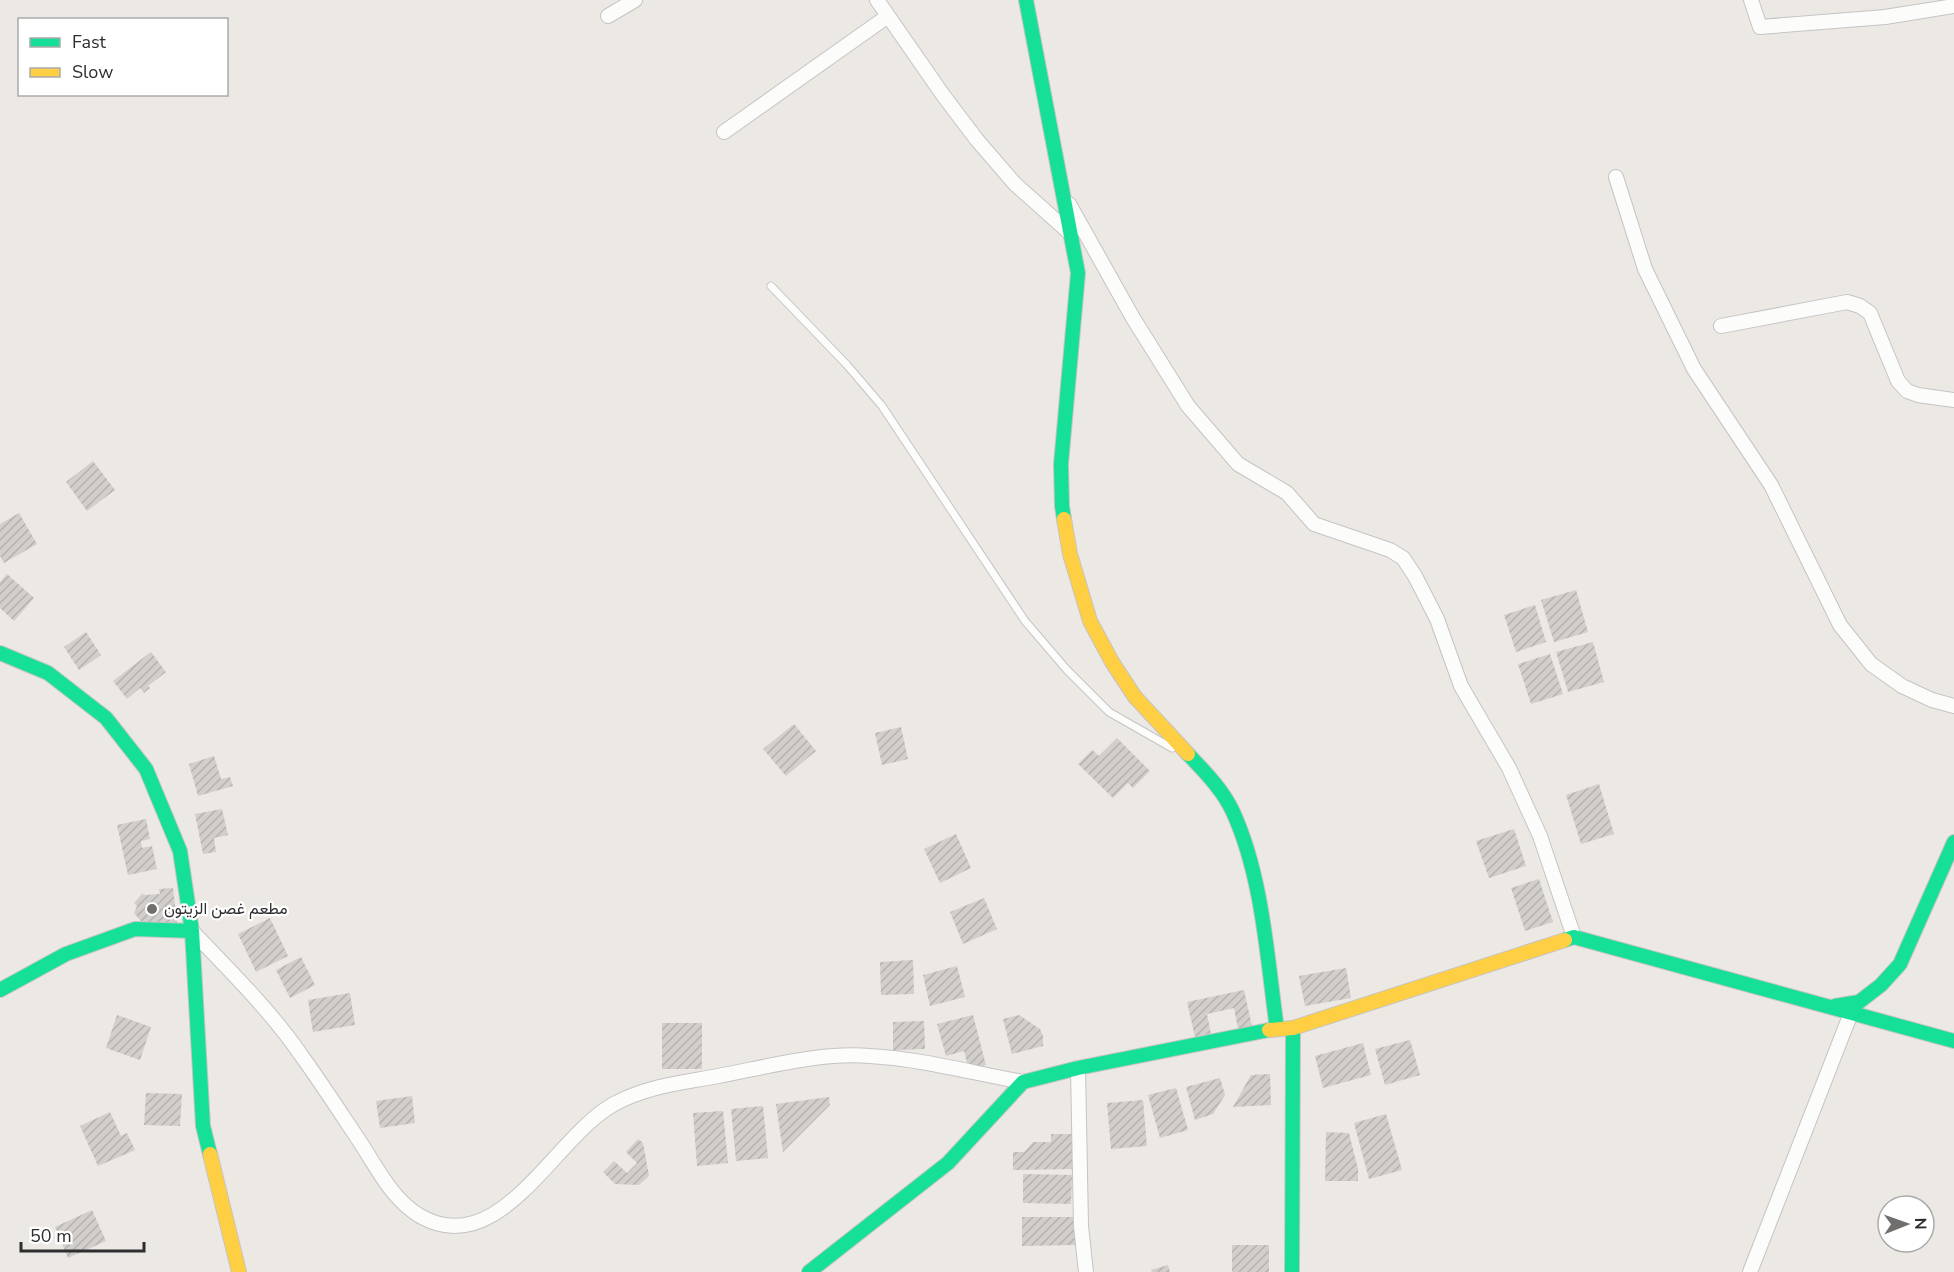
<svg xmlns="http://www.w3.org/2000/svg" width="1954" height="1272" viewBox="0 0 1954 1272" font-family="'Nunito Sans',Vazirmatn,sans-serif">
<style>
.building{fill:url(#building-hatch)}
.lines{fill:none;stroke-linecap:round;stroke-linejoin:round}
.lane-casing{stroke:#c5c4c5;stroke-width:9}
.street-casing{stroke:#c5c4c5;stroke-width:16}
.fast-casing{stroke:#c5c4c5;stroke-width:16}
.slow-casing{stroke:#c5c4c5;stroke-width:16}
.lane{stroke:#fcfcfb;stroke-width:7}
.street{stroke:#fcfcfb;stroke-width:14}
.fast{stroke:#16e098;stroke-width:14}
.slow{stroke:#ffcf43;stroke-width:14}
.poi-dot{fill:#706f6e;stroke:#fff;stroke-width:2}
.labels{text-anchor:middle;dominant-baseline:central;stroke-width:4.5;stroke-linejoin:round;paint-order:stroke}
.poi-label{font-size:16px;fill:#2e2e2e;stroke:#fff;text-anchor:start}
</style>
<defs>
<pattern id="building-hatch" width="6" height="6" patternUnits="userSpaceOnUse" patternTransform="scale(1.5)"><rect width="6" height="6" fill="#d1cecb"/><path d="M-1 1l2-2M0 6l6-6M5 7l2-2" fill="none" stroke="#b4b1af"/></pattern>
</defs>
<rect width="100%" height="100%" fill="#ece8e4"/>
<!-- building -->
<path class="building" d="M93,461L115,490L87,511L66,482Z
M19,513L37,544L4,563L0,556V524Z
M7,574L34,598L14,621L0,608V582Z
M1576,590L1588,632L1554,642L1541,600Z
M1535,605L1546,642L1516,652L1504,615Z
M86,632L101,655L79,670L64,647Z
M1593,642L1604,682L1568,692L1556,652Z
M151,652L166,672L148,686L150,688L144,693L140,688L127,699L113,681Z
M1550,654L1563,694L1531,704L1518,664Z
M794,724L816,751L786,776L763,749Z
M901,727L908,759L882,765L875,733Z
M1117,738L1150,771L1133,788L1128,783L1113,798L1078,764L1092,750L1099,756Z
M214,756L221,779L230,777L233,786L198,796L189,764Z
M1599,784L1614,834L1581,844L1566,795Z
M222,809L228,835L214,838L216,852L203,854L195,814Z
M146,819L150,839L141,841L142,848L152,846L157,869L128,875L117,825Z
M1514,829L1526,866L1489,878L1476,841Z
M956,834L971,868L940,883L924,849Z
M1539,879L1553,922L1525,931L1511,888Z
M173,888L177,924L146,927L134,913L137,906L134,903L142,894L145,895L160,894L159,889Z
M984,898L997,929L963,944L950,912Z
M270,918L288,956L256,972L238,934Z
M301,957L315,985L290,998L276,970Z
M913,960L914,994L881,995L880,962Z
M957,966L965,997L930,1006L923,975Z
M1346,968L1351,998L1305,1006L1299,976Z
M1244,990L1252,1026L1238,1029L1234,1008L1207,1014L1211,1034L1195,1037L1187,1002Z
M350,993L355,1025L313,1032L308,1000Z
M117,1015L151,1027L140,1060L106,1048Z
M973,1015L986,1065L969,1070L964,1051L946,1056L937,1024Z
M1019,1015L1040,1029L1043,1036V1046L1012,1054L1003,1019Z
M924,1021L925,1049L893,1050V1022Z
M662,1023H702V1069H662Z
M1410,1040L1420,1075L1385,1085L1375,1049Z
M1363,1043L1371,1075L1323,1088L1315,1056Z
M1270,1074L1271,1105L1233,1107L1251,1075Z
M1220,1078L1225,1095L1213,1114L1195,1120L1186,1087Z
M1176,1088L1188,1130L1160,1138L1148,1095Z
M146,1093L182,1094L180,1126L144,1125Z
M412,1096L415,1123L380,1128L376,1101Z
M829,1097L830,1105L783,1152L776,1104Z
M1143,1100L1147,1146L1111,1149L1107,1103Z
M763,1106L768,1158L736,1161L731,1109Z
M723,1111L728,1163L697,1166L693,1113Z
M110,1112L121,1136L127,1133L135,1150L98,1166L80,1126Z
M1386,1114L1402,1170L1369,1179L1354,1123Z
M1326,1132L1349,1133L1358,1169V1181H1325Z
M1051,1134H1073V1169L1013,1170V1152H1024L1033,1142H1051Z
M638,1139L643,1143L649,1176L639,1185L615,1184L603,1172L614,1161L627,1173L637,1163L626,1152Z
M1023,1174L1072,1175L1071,1204L1023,1203Z
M92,1210L106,1241L68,1258L55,1227Z
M1022,1217H1075V1245L1022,1246Z
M1232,1245H1269V1272H1232Z
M1168,1265L1170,1272H1152L1151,1270Z"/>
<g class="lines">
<defs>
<path id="lane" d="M771,286L847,365L882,406L1025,621L1067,670L1109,712L1172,748"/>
<path id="street" d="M877,0L943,95L977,140L1015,184L1071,234
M1751,0L1760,27L1885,17L1954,6
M608,16L635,0
M724,132L888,16
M1616,177L1645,269L1694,369L1771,485L1840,625L1871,664L1902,686L1932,700L1954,706
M1069,204L1133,318L1188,406L1238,464L1287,493L1314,524L1390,550L1403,558L1415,576L1437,619L1461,686L1509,768L1540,836L1574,937
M1721,326L1847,302L1860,306L1870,313L1898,381L1907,391L1918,395L1954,400
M192,931C230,971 270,1010 301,1055C322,1084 342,1115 362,1145C378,1170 393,1200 420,1216C500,1262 554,1137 614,1104C647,1086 681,1083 718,1076C767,1067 820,1052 870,1056C922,1059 973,1073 1023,1082
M1078,1068L1081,1226L1086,1272
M1750,1272L1851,1013"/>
<path id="fast" d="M1026,0L1078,273L1061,464L1062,506L1064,519
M0,653L48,673L106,718L146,769L180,851L192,931L203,1126L210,1154
M1188,754C1205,772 1223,790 1233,812C1263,878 1267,958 1277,1029
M1565,940L1574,937L1954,1041
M0,990L66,954L135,929L192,931
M1835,1006L1859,1002L1881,985L1900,964L1954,842
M809,1272L948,1163L1023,1082L1078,1068L1269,1030
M1292,1272L1293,1028"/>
<path id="slow" d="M1064,519L1070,554L1090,621L1112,662L1135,697L1188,754
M1269,1030L1293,1028L1565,940
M210,1154L239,1272"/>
</defs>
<!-- lane casing -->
<use href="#lane" class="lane-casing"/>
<!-- street casing -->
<use href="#street" class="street-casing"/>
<!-- fast casing -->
<use href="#fast" class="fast-casing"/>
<!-- slow casing -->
<use href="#slow" class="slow-casing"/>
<!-- lane -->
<use href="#lane" class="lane"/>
<!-- street -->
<use href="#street" class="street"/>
<!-- fast -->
<use href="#fast" class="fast"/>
<!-- slow -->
<use href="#slow" class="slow"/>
</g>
<!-- markers -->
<circle class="poi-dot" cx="152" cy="909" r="6"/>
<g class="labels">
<!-- poi labels -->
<g class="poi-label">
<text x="164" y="909">مطعم غصن الزيتون</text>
</g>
</g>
<!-- legend -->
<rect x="18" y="18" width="210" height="78" fill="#ffffff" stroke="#ababab" stroke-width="1.5"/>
<rect x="30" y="38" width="30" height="9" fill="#16e098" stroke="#ababab" stroke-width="1.5"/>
<text x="72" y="48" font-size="18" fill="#2e2e2e">Fast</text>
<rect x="30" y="68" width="30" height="9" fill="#ffcf43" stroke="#ababab" stroke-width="1.5"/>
<text x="72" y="78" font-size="18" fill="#2e2e2e">Slow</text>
<!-- north arrow -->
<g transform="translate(1906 1224) rotate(89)"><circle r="28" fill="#ffffff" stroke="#ababab" stroke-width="1.5"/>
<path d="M0-4.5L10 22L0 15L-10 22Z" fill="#706f6e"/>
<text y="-9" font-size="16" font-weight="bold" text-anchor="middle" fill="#2e2e2e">N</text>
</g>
<!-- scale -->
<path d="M21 1242v9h123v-9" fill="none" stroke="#2e2e2e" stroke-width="3"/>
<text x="30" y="1242" font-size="18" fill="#2e2e2e" stroke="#ffffff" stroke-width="4.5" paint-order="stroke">50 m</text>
</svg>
